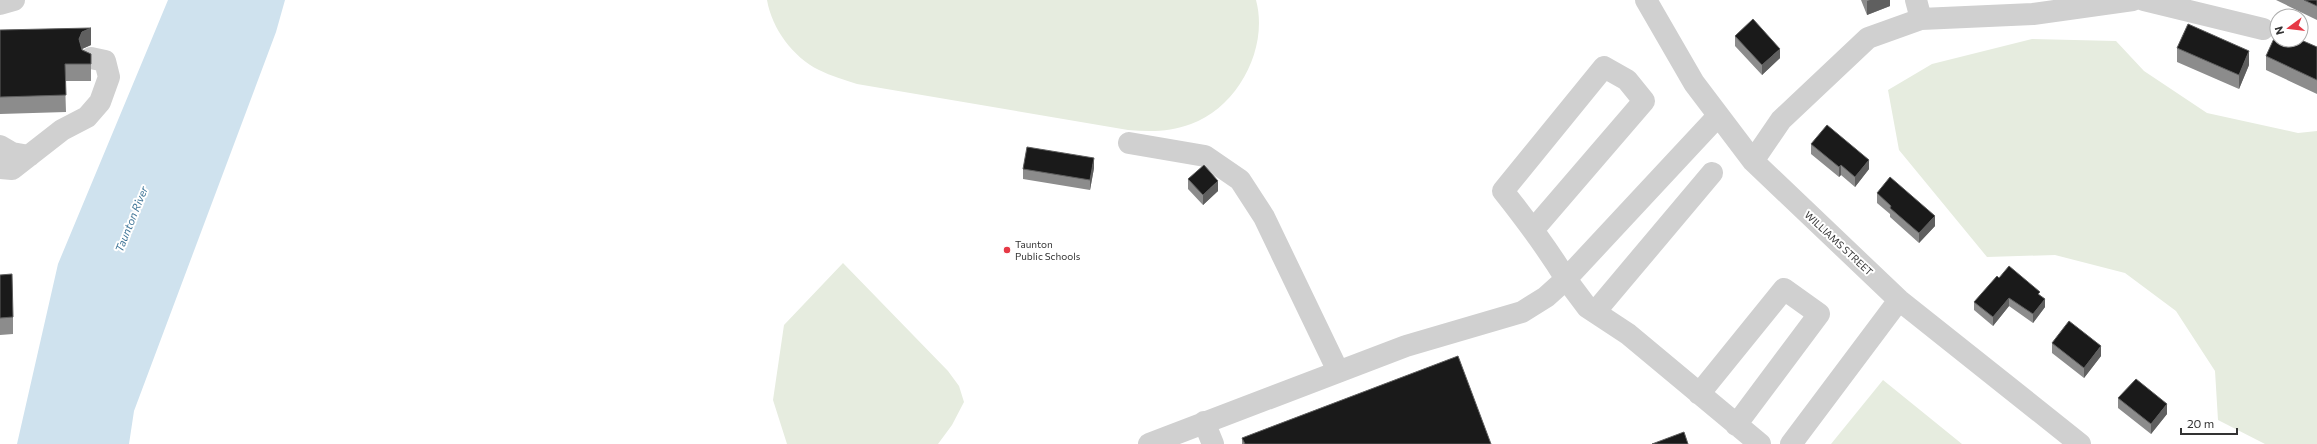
<svg xmlns="http://www.w3.org/2000/svg" width="2317" height="444" viewBox="0 0 2317 444" font-family="Commissioner,sans-serif">
<style>
.green{fill:#e6ecdf}
.water{fill:#cfe2ee}
.lines{fill:none;stroke-linecap:round;stroke-linejoin:round}
.minor{stroke:#d0d0d0;stroke-width:22}
.wall{fill:#8c8c8c}
.shaded-wall{fill:#5f5f5f}
.building{fill:#1a1a1a;stroke:#5f5f5f}
.poi-dot{fill:#e63946;stroke:#fff;stroke-width:1.5}
.labels{text-anchor:middle;dominant-baseline:central;stroke-width:4;stroke-linejoin:round;paint-order:stroke}
.street-label{font-size:10px;fill:#333;stroke:#fff}
.poi-label{font-size:10px;fill:#333;stroke:#fff;text-anchor:start}
.water-label{font-size:11px;font-style:italic;fill:#3f7597;stroke:#fff}
</style>
<rect width="100%" height="100%" fill="#fff"/>
<!-- green -->
<path class="green" d="M767,0H1256C1269,48 1238,107 1191,124C1170,132 1150,132 1128,130L857,84C845,80 831,76 819,70C793,57 772,29 767,0Z
M2032,39L2116,41L2144,71L2207,113L2298,133L2317,131V444H2265L2218,420L2215,371L2176,311L2125,273L2055,255L1987,257L1899,150L1888,90L1932,64Z
M843,263L948,371L959,386L964,402L952,425L938,444H787L773,400L784,325Z
M1883,380L1962,444H1831Z"/>
<!-- water -->
<path class="water" d="M168,0H285L276,32L134,411L129,444H17L58,264Z"/>
<g class="lines">
<!-- minor -->
<path class="minor" d="M1646,0L1694,83L1753,161L1899,300L2080,444
M1916,0L1921,19
M2144,0L2263,29
M0,4L14,0
M1129,143L1205,156L1240,180L1264,217L1338,371
M0,146L12,153L29,156
M1753,161L1781,120L1868,38L1921,19L2033,14L2133,0
M0,168L12,169L62,130L87,117L100,102L109,77L105,61L91,58
M1533,230L1644,101L1627,80L1604,67L1503,191C1526,220 1547,248 1566,279L1717,117
M1595,312L1712,173
M1699,394L1784,289L1819,314L1736,425
M1204,422L1213,444
M1149,444L1406,346L1522,312L1546,297L1566,279L1587,307L1628,334L1760,444
M1791,444L1899,300"/>
</g>
<!-- wall -->
<path class="wall" d="M1861,0H1890V6L1867,15Z
M2276,0H2317V20Z
M0,30L91,45L82,49L91,54V81H65L66,112L0,114Z
M1735,36L1780,58L1762,75L1735,46Z
M2317,47V94L2266,70V56Z
M2177,48L2249,65L2239,89L2177,62Z
M1811,144L1869,169L1855,187L1841,175L1839,177L1811,154Z
M1094,168L1090,190L1023,179V169Z
M1188,179L1218,191L1203,205L1188,189Z
M1877,193L1935,226L1919,243L1890,217V214L1877,203Z
M0,275L13,317V334L0,335Z
M1999,278L2040,295L2045,307L2033,323L2009,306L1993,326L1974,310V302Z
M2052,343L2101,356L2084,378L2052,353Z
M2118,398L2167,414L2151,434L2118,408Z
M1242,438L1491,444H1242Z"/>
<!-- shaded-wall -->
<path class="shaded-wall" d="M1870,0H1890V6L1867,15V1Z
M91,28V45L82,49L79,39L82,32Z
M1780,49V58L1762,75V65Z
M2249,51V65L2239,89V75Z
M1094,158V168L1090,190V180Z
M1869,160V169L1855,187V177Z
M1841,165V175L1839,177V167Z
M1218,181V191L1203,205V195Z
M1935,216V226L1919,243V233Z
M2009,298V306L1993,326V317Z
M2045,299V307L2033,323V314Z
M2101,346V356L2084,378V368Z
M2167,404V414L2151,434V424Z"/>
<!-- building -->
<path class="building" d="M2304,0H2317V6Z
M1753,19L1780,49L1762,65L1735,36Z
M2188,24L2249,51L2239,75L2177,48Z
M91,28L82,32L79,39L82,50L91,54V64H65L66,95L0,97V30Z
M2277,32V40H2301L2317,47V80L2266,56Z
M1827,125L1869,160L1855,177L1841,165L1839,167L1811,144Z
M1027,147L1094,158L1090,180L1023,169Z
M1204,165L1218,181L1203,195L1188,179Z
M1890,177L1935,216L1919,233L1890,208L1891,206L1877,193Z
M2009,266L2040,292L2038,294L2045,299L2033,314L2009,298L1993,317L1974,302L1997,276L1999,278Z
M12,274L13,317L0,318V275Z
M2069,321L2101,346L2084,368L2052,343Z
M1458,356L1491,444H1245L1242,438Z
M2136,379L2167,404L2151,424L2118,398Z
M1684,432L1688,444H1652Z"/>
<!-- markers -->
<circle class="poi-dot" cx="1007" cy="250" r="4"/>
<g class="labels">
<!-- street labels -->
<g class="street-label">
<text transform="translate(1839 243) rotate(43)">WILLIAMS STREET</text>
</g>
<!-- poi labels -->
<g class="poi-label">
<text x="1015" y="244">Taunton<tspan x="1015" dy="12">Public Schools</tspan></text>
</g>
<!-- water labels -->
<g class="water-label">
<text transform="translate(131 219) rotate(-68)">Taunton River</text>
</g>
</g>
<!-- north arrow -->
<g transform="translate(2289 28) rotate(255)"><circle r="19" fill="#ffffff" stroke="#adadad"/>
<path d="M0-3L7 15L0 10L-7 15Z" fill="#e63946"/>
<text y="-6" font-size="11" font-weight="bold" text-anchor="middle" fill="#333333">N</text>
</g>
<!-- scale -->
<path d="M2181 428v6h56v-6" fill="none" stroke="#333333" stroke-width="2"/>
<text x="2187" y="428" font-size="12" fill="#333333" stroke="#ffffff" stroke-width="3" paint-order="stroke">20 m</text>
</svg>
